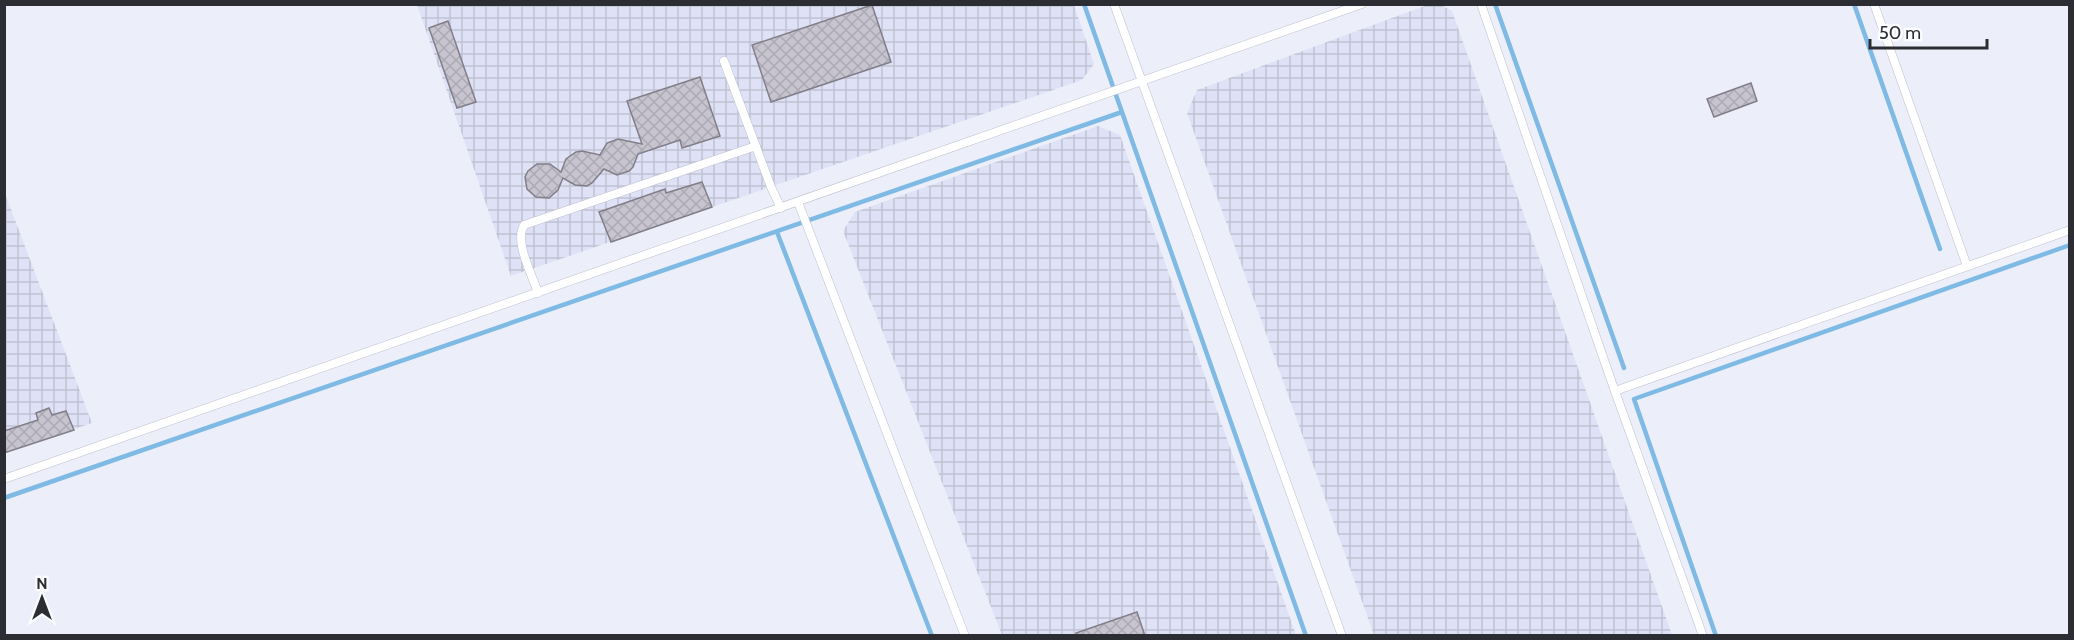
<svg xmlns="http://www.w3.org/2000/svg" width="2074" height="640" viewBox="0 0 2074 640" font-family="Cabin,sans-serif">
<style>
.industrial{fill:url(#industrial-grid)}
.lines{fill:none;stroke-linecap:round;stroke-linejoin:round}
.stream{stroke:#7fbae4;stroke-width:4.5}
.building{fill:url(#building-cross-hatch);stroke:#817e89;stroke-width:1.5}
.service-casing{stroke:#bec0cc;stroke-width:9}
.service{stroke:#fff;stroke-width:8}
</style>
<defs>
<pattern id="industrial-grid" width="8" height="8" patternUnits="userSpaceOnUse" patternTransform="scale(1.5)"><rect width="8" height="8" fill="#dfe2f6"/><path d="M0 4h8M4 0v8" fill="none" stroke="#c0c2d3"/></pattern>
<pattern id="building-cross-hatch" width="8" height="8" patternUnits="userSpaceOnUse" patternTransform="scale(1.5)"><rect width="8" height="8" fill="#c7c4d0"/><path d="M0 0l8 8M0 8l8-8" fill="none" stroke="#aba9b3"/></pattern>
</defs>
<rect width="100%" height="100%" fill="#eceefa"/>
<!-- industrial -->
<path class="industrial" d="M1430,4L1441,5L1452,11L1672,635H1374L1187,113L1197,90Z
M417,5H1074L1094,64L1082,80L511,276Z
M1098,126L1120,135L1296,635H1002L843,231L855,212Z
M4,191L92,423L5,453H4Z"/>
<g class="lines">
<!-- stream -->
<path class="stream" d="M1084,4L1306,636
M1495,4L1624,368
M1854,4L1940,249
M777,232L932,636
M4,498L1122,112
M1716,636L1634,399L2070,245"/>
</g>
<!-- building -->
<path class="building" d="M872,5L891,62L771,102L752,45Z
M448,21L476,102L457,108L429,28Z
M700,77L720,136L682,148L680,140L638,154L633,167L629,171L617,175L604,169L592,183L587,186L575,185L563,178L558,190L549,198L536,197L527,189L525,177L528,171L537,164H550L561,172L566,159L576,152L582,151L600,155L607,143L618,139L642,144L627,101Z
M1751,83L1757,101L1714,117L1707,99Z
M702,182L712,207L611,242L599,212L665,189L666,193Z
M49,408L52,415L66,411L74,430L4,453V431L38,420L36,413Z
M1137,612L1145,636H1076V633Z"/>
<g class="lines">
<defs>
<path id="service" d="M1114,4L1342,636
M1481,4L1612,383L1703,636
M1874,4L1967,266
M724,61L771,187L781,208
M798,202L965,636
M538,293C532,274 514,242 524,225L756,146
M1615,391L2070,230
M4,479L1362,4"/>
</defs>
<!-- service casing -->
<use href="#service" class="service-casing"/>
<!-- service -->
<use href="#service" class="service"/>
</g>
<!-- border -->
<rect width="2074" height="640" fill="none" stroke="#2c2d32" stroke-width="12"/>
<!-- north arrow -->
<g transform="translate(42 598)" stroke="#fbfcfe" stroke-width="4.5" paint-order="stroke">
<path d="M0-4.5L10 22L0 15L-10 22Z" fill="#2c2d32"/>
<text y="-9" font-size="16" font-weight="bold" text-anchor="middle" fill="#2c2d32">N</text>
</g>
<!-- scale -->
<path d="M1870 39v9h117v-9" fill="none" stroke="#2c2d32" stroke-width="3"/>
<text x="1879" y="39" font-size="18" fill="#2c2d32" stroke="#fbfcfe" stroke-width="4.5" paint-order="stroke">50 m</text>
</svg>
